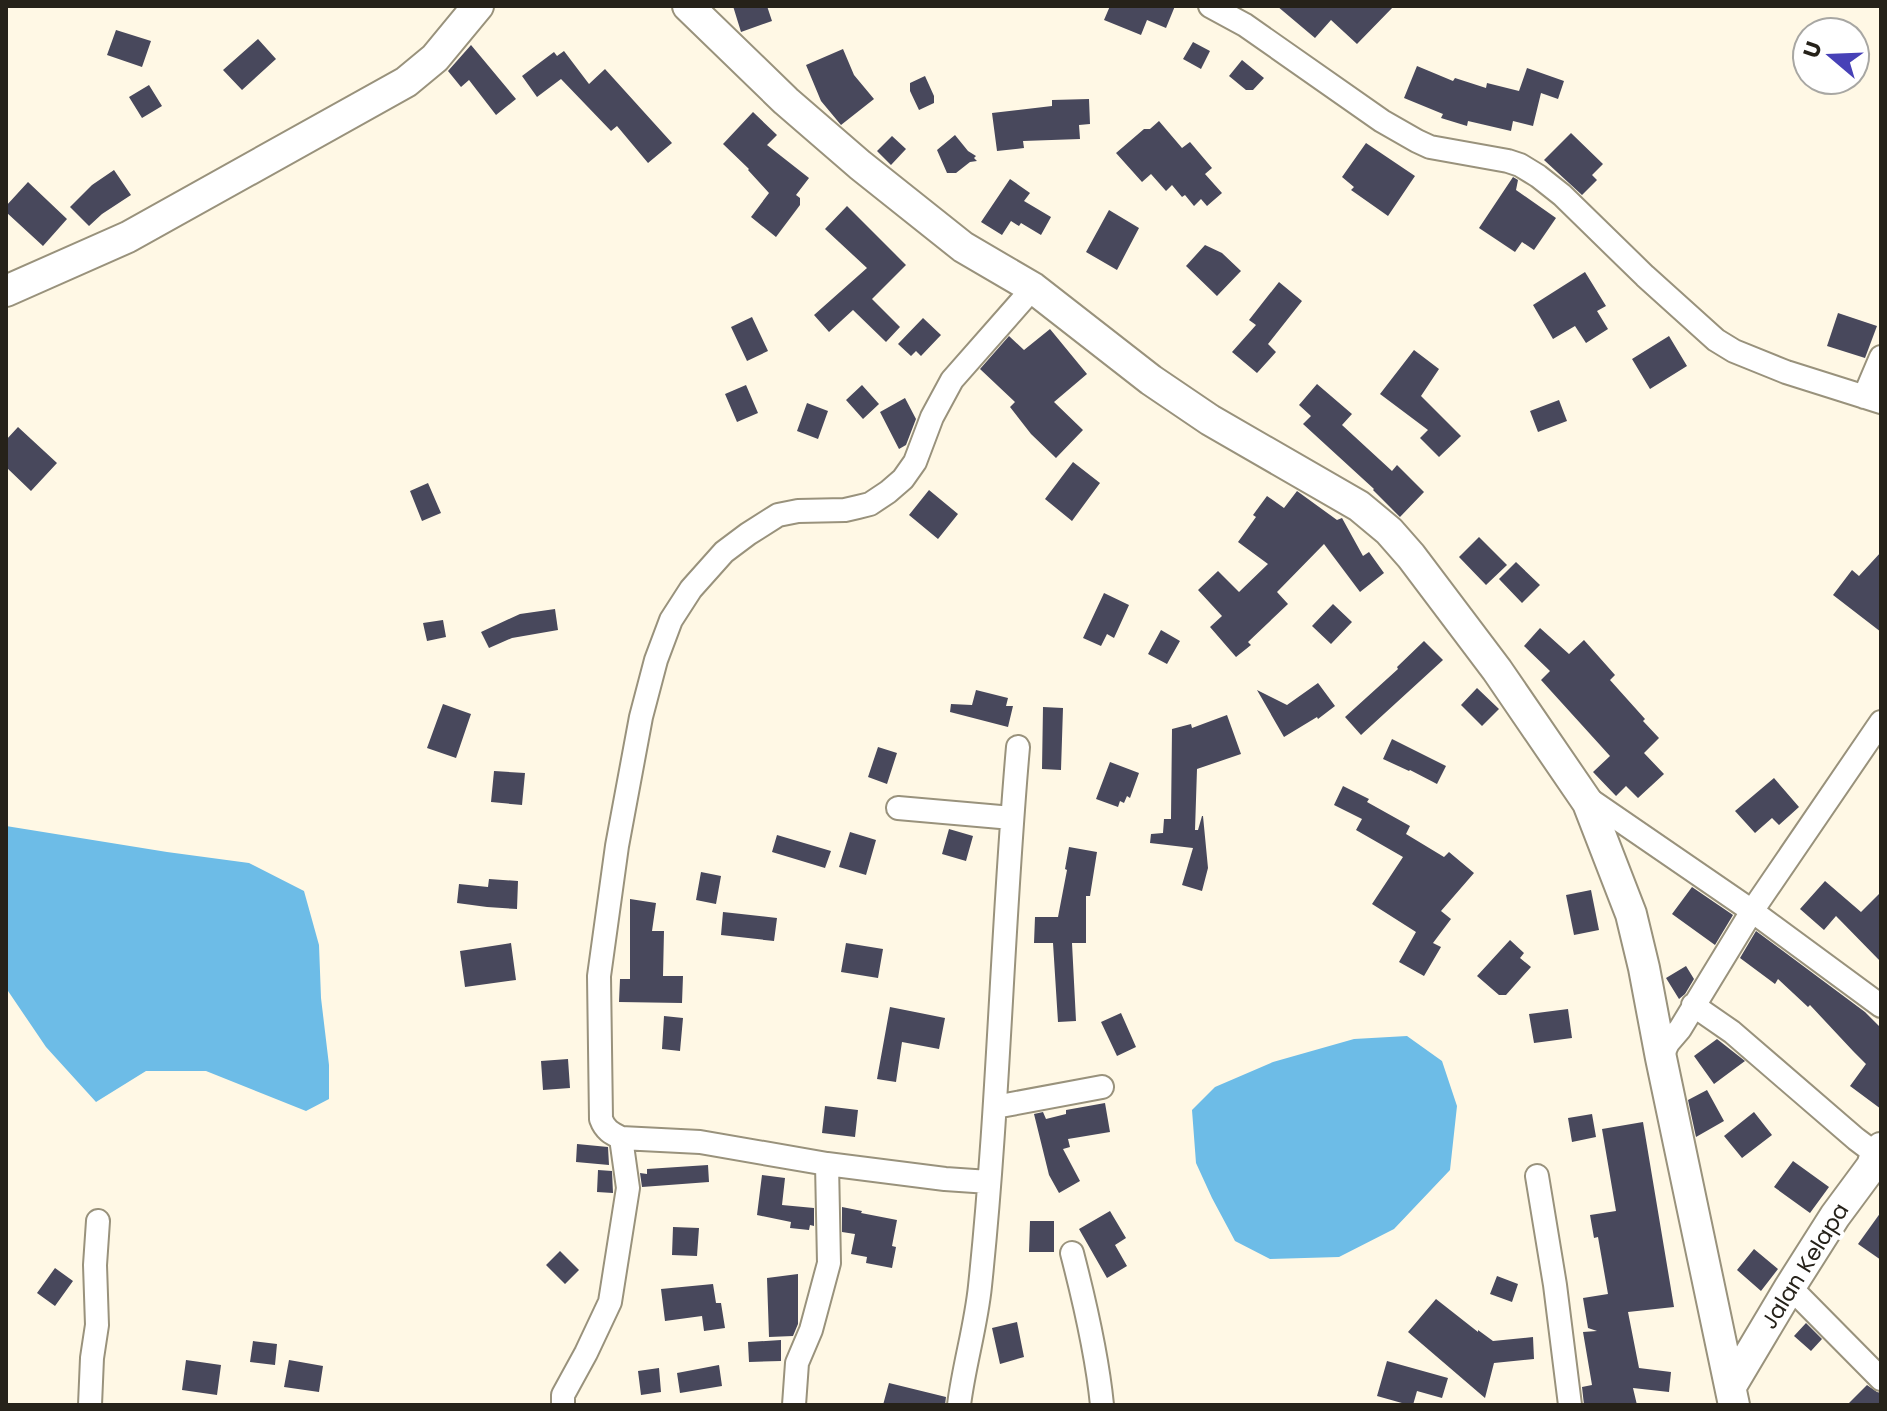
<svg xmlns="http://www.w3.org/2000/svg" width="1887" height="1411" viewBox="0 0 1887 1411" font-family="Poppins,sans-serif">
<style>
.water{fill:#6dbce7}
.building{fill:#48485c}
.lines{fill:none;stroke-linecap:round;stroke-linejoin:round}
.street-casing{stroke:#99927c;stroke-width:26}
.secondary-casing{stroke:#99927c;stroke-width:34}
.street{stroke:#fff;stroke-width:22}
.secondary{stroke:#fff;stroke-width:30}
.labels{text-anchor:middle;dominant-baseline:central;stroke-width:8;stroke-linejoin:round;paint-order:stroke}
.street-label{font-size:22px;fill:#26221a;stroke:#fff}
</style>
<rect width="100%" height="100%" fill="#fff8e5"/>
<!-- water -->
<path class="water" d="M6,826L167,852L249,863L304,891L319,945L321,998L329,1065V1099L306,1111L206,1071H146L96,1102L46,1047L6,988Z
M1407,1036L1442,1061L1457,1106L1450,1170L1394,1229L1339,1257L1270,1259L1235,1241L1212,1198L1196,1163L1192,1110L1215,1087L1273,1062L1354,1039Z"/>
<!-- building -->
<path class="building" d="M733,6H767L772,21L741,32Z
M1110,6H1175L1166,28L1147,20L1141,35L1104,20Z
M1277,6H1394L1357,44L1331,20L1315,38Z
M116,30L151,41L142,67L107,55Z
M258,39L276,59L242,90L223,70Z
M1193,42L1210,51L1201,69L1183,59Z
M471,45L516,99L496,115L469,80L461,87L448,71Z
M843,49L854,75L874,99L841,125L821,101L806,65Z
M564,51L589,84L605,69L672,143L648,163L617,126L611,131L561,79L537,97L522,76L554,52L557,56Z
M1242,60L1264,78L1253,90H1246L1229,76Z
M1417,66L1453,81L1455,78L1486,88L1487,83L1519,91L1527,68L1564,81L1558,99L1541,93L1533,126L1513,121L1511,131L1468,121L1467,126L1441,118L1443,114L1404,98Z
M925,76L934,96V103L919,110L910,91V83Z
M149,85L162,106L142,118L129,97Z
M1089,99L1090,124L1079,125L1080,139L1023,141L1024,148L997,151L992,113L1052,106V100Z
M753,112L777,135L767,145L809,178L796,195L800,198V205L776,237L751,217L769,193L748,170L749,169L723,144Z
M1159,121L1182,148L1190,142L1212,168L1205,174L1222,193L1207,206L1201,199L1194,206L1185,195L1182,197L1172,185L1166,191L1151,174L1142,182L1116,153L1144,129H1150Z
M1571,133L1603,164L1592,175L1597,180L1582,195L1544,160Z
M955,135L968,151L976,156L974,158L977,161L970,162L956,173H947L937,150Z
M892,136L906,149L891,165L877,151Z
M1366,143L1415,176L1388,216L1351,190L1354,187L1342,177Z
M114,170L131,195L102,214L89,226L70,207L92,185Z
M1513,177L1518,180L1516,190L1556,218L1534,250L1522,242L1515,252L1479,228Z
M1010,179L1030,193L1024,201L1051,217L1041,235L1021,223L1019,226L1011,221L1002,235L981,222Z
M28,182L67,219L43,246L6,212V206Z
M847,206L906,265L872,299L900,327L886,342L853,310L829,332L814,315L867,268L825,229Z
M1109,210L1139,228L1117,270L1086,252Z
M1205,245L1222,253L1241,271L1217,296L1186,266Z
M1585,272L1606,306L1597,311L1608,329L1586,343L1575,326L1553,339L1533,305Z
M1279,282L1302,301L1268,344L1276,352L1257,373L1232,352L1256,325L1249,320Z
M1838,313L1877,326L1865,358L1827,346Z
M752,317L768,351L747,361L731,327Z
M923,318L941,335L921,356L916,351L911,356L898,344Z
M1050,329L1087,374L1054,402L1083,430L1056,458L1031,434L1010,407L1015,402L980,369L1009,336L1024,350Z
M1669,336L1687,366L1650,389L1632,359Z
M1414,350L1439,369L1421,396L1461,436L1439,457L1420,438L1428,430L1380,394Z
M1317,384L1352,414L1342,425L1392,471L1397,465L1424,492L1400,517L1373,490L1374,489L1303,424L1311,416L1299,405Z
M746,385L758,413L737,422L725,394Z
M862,385L879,404L863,419L846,400Z
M905,398L916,419L906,445L899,449L880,412Z
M1559,400L1567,421L1538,432L1530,411Z
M807,403L828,411L818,439L797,431Z
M18,427L57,463L31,491L6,467V440Z
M1073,462L1100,483L1072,521L1045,499Z
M428,483L441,513L422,521L410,491Z
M929,490L958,514L938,539L909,515Z
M1297,491L1337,520L1342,518L1363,556L1369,552L1384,573L1360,592L1324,544L1277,592L1288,604L1248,642L1251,645L1236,657L1210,627L1222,616L1198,590L1218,571L1239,592L1268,564L1238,542L1256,517L1253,515L1267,496L1284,508Z
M1479,537L1507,565L1486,585L1459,557Z
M1881,552V632L1833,595L1852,570L1859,576Z
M1516,562L1540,585L1522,603L1499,579Z
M1104,593L1129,605L1114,638L1107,634L1101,646L1083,638Z
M1333,604L1352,622L1331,644L1312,626Z
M555,609L558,630L512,638L489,648L481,632L520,614Z
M443,620L446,637L427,641L423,623Z
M1540,628L1569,654L1584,640L1615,675L1610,680L1645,719L1643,721L1659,738L1644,753L1664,774L1638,798L1626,786L1616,796L1593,772L1610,756L1541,680L1550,671L1524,646Z
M1161,630L1180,641L1167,664L1148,654Z
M1424,641L1443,660L1361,735L1345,717L1398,669L1397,667Z
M1318,683L1335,706L1318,719L1317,717L1284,737L1257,690L1287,705Z
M1477,688L1499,709L1482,726L1461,705Z
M976,690L1008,698L1006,706H1013L1008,727L950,712L951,704L972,705Z
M443,704L471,714L456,758L427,748Z
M1043,707L1063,708L1061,770L1042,769Z
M1227,715L1241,754L1197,769L1195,830H1198L1202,816H1203L1208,868L1202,891L1182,885L1193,848L1150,843L1151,834L1163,833L1164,819H1171L1172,729L1191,724L1192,728Z
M1392,739L1446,766L1437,784L1410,770L1409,771L1383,759Z
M878,747L897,753L887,784L868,777Z
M1110,762L1139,773L1130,798L1127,796L1124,803L1120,801L1118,807L1096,799Z
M494,771L525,773L522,805L491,802Z
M1774,778L1799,807L1779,825L1772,818L1755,833L1735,811Z
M1343,786L1369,799L1367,802L1410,826L1406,834L1444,857L1449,852L1474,873L1441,911L1451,919L1433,943L1441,947L1424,976L1399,962L1416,932L1372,904L1403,857L1356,830L1362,819L1334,805Z
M949,829L973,836L966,861L942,854Z
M850,832L876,840L866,875L839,867Z
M777,835L831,851L825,868L772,852Z
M1069,847L1097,852L1090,896H1086V943H1072L1076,1021L1058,1022L1053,943H1034L1035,917H1058L1067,870L1065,869Z
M701,872L721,876L716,904L696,900Z
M489,879L518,881L517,909L487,907L457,903L459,884L488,887Z
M1825,881L1861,912L1881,892V962L1836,916L1824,930L1800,909Z
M1692,887L1733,915L1715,945L1672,914Z
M1591,890L1599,930L1574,935L1566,895Z
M630,899L656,903L652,931H664L663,976H683L682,1003L619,1002L620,979H630Z
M723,912L777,918L774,941L721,935Z
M1756,931L1865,1012L1881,1028V1109L1850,1086L1866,1064L1853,1051L1810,1005L1808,1007L1778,979L1775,984L1740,958Z
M1510,940L1524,953L1520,958L1531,967L1506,995H1499L1477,976Z
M511,943L516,980L465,987L460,951Z
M846,943L883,949L878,978L841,972Z
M1686,966L1694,979L1685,994L1679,999L1666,978Z
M890,1007L945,1018L939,1049L902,1042L896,1082L877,1079Z
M1568,1009L1572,1038L1534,1043L1529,1014Z
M1121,1013L1136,1047L1117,1056L1101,1022Z
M664,1016L683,1018L680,1051L662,1049Z
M1717,1039L1745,1061L1714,1084L1694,1056Z
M568,1059L570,1088L543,1090L541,1061Z
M1707,1090L1724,1121L1696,1137L1688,1100Z
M1105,1103L1110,1132L1068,1139L1070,1147L1063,1149L1080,1181L1059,1193L1049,1175L1034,1114L1043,1112L1046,1119L1066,1114V1110Z
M825,1106L858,1110L855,1137L822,1133Z
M1754,1112L1772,1135L1742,1158L1724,1136Z
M1592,1114L1596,1137L1572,1142L1568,1118Z
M1643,1122L1674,1307L1628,1312L1639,1368L1671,1372L1669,1392L1633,1388L1637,1405H1584L1582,1387L1592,1385L1583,1332L1597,1331L1588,1328L1583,1298L1608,1294L1598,1237L1594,1238L1590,1215L1616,1211L1602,1129Z
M577,1144L608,1147L609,1165L576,1162Z
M1793,1161L1829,1187L1810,1213L1774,1187Z
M708,1165L709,1182L642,1187L640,1173L647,1174V1169Z
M598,1170L612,1171L613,1193L597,1192Z
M762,1175L785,1178L782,1205L814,1208V1226L810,1225L809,1230L790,1228L791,1222L757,1215Z
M842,1207L862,1211L861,1213L897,1220L892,1246L896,1247L892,1268L866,1263L867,1257L851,1254L855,1234L842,1232Z
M1110,1211L1126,1238L1115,1245L1127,1266L1107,1278L1079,1229Z
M1881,1212V1260L1858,1244Z
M1030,1221H1054V1252H1029Z
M673,1227L699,1228L697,1256L672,1255Z
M1754,1249L1778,1269L1761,1291L1737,1270Z
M560,1251L579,1270L565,1284L546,1265Z
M55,1268L73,1281L55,1306L37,1293Z
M798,1274V1324L793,1336L769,1337L767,1278Z
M1497,1276L1518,1284L1512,1302L1490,1294Z
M713,1284L716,1303H721L725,1328L704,1331L702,1316L665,1321L661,1289Z
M1436,1299L1478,1332V1330L1493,1341L1533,1337L1534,1359L1494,1363L1485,1398L1408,1332Z
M1017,1322L1024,1357L1000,1364L992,1328Z
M1806,1323L1822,1339L1811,1351L1794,1336Z
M781,1340V1361L749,1362L748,1342Z
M253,1341L277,1344L275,1365L250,1362Z
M186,1360L221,1365L217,1395L182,1390Z
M289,1360L323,1366L319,1392L284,1387Z
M1387,1361L1448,1378L1442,1398L1417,1391L1413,1405H1409L1377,1396Z
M719,1365L722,1386L680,1393L677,1373Z
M659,1368L661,1392L641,1395L638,1371Z
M889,1383L946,1397L945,1405H883Z
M1867,1385L1877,1392L1881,1393V1405H1847Z"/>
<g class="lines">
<defs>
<path id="street" d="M1210,6L1245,25L1382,121L1417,141L1430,147L1508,161L1520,165L1538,176L1562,195L1645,276L1716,340L1734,351L1786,372L1881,402
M1864,397L1881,357
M1583,795L1752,911L1881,1006
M898,808L1012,818
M1693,1005L1732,1032L1856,1139L1876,1154
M1661,1058L1668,1043L1680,1029L1752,911L1881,722
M995,1107L1102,1087
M1537,1176L1555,1285L1570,1405
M989,1182L945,1179L827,1164L700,1142L621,1138C611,1133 605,1130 601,1119L599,976L617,846L641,717L656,660L671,620L691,589L724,552L748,534L778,515L798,511L845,510L858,507L870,504L888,492L903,479L915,462L932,417L952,380L1033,288
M1072,1253C1085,1303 1097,1354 1102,1405
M1790,1287L1881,1379
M90,1405L92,1358L97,1325L95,1265L98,1221
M563,1405V1395L586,1353L610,1302L628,1188L621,1138
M794,1405L797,1363L811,1330L829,1263L827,1164
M959,1405C964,1365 976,1326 980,1286C999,1106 1002,926 1018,747"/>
<path id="secondary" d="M688,6L786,101L860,165L963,247L1033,288L1151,380L1210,420L1359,506L1389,531L1411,556L1497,670L1588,803L1631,914L1644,968L1661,1058L1734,1405
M6,291L128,237L406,82L435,58L478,6
M1731,1386L1790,1287L1835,1216L1872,1166L1876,1154L1881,1148"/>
</defs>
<!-- street casing -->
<use href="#street" class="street-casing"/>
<!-- secondary casing -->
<use href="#secondary" class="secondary-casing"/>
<!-- street -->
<use href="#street" class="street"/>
<!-- secondary -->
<use href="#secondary" class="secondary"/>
</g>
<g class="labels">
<!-- street labels -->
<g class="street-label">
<text transform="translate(1805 1266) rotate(-58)">Jalan Kelapa</text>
</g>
</g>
<!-- border -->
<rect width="1887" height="1411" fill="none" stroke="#26221a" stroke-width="16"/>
<!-- north arrow -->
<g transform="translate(1831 56) rotate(289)"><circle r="38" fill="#ffffff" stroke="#a8a7a3" stroke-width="2"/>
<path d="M0-6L14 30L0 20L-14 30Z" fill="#4741b7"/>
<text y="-12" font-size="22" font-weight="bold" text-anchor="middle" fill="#26221a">U</text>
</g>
</svg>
